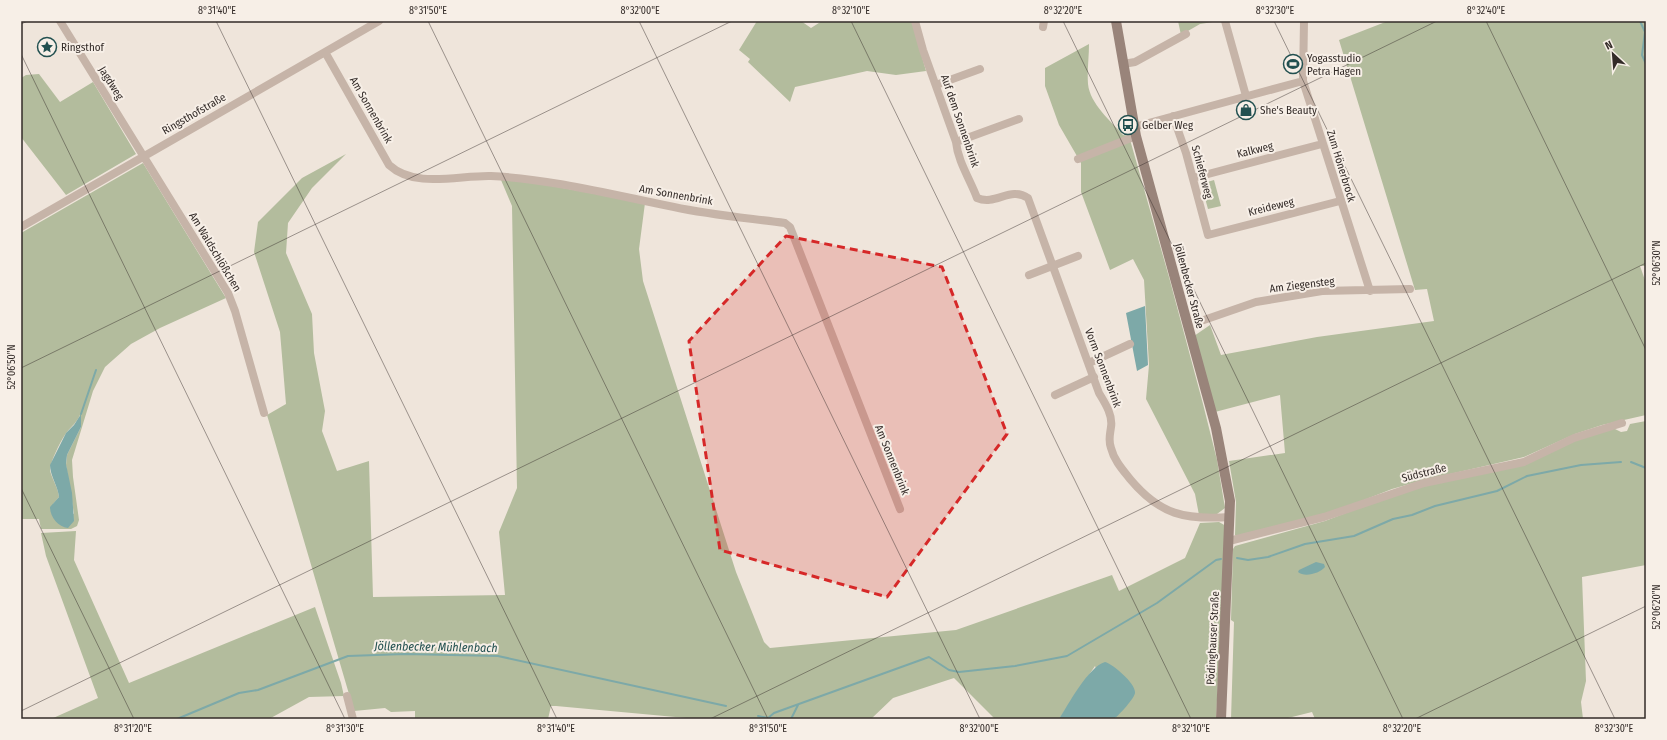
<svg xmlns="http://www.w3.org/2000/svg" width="1667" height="740" viewBox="0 0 1667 740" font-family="'Fira Sans Condensed',sans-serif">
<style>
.green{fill:#b3bc9d;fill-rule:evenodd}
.water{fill:#7da9a8}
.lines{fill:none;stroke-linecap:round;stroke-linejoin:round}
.stream{stroke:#7da9a8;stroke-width:2}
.street{stroke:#c6b4a8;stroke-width:8}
.secondary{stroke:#99847a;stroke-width:10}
.marked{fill:#d62828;fill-opacity:0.2;stroke:#d62828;stroke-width:3;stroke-dasharray:8 5;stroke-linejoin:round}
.ticks{fill:none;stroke:#332b28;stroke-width:1;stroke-opacity:0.45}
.labels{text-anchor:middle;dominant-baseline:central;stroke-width:4;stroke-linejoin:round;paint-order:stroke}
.poi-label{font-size:11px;fill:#332b28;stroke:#f7efe7;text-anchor:start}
.street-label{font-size:11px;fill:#332b28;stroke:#f7efe7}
.water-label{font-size:12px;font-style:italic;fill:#225050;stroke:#f7efe7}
.neatline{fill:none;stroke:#332b28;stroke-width:1.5}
.ticks-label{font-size:10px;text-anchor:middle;fill:#332b28}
</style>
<rect width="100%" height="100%" fill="#efe5db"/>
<!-- green -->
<path class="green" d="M757,21H801L811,28L822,21H912L926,71L896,75L867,71L795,87L790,102L748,62L750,59L739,50Z
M1178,21H1219L1200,24L1181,35Z
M1388,21H1646V266H1640L1646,283V415L1602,425L1575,434L1524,457L1424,480L1392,489L1323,516L1239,537L1235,535L1236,502L1229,461L1285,453L1280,395L1215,412L1194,336L1210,325L1221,355L1317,337L1434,321L1427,289L1415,290L1339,40Z
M1089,44C1089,57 1087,71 1088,84C1090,104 1111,121 1123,135L1129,136L1169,277L1203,404L1217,460L1225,508L1217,514L1199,515L1195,494L1146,399L1149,365L1144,280L1133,259L1110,270L1081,192V163L1059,125L1045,86V68Z
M39,74L60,102L93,82L136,154L66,195L21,137V78L26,75Z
M346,154L312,188L288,223L286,253L312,314L314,353L325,411L322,431L337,471L369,461L373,597L505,595L499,532L517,488L512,206L501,180H519L645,203L639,249L643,281L736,572L764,642L770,648L956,630L1112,575L1119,591L1185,558L1200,523L1219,522L1226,526L1216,719H1114L1116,717L1095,666L1059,719H995L954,678L893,698L871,719H697L556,706H551L548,719H415V711L391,712L385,708L354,711L267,415L286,404L280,332L254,252L258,222L302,178Z
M143,163L226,298L160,328L131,344L105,367L93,391L72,460L73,477L79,520L77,526L71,529H41L39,519H21V233ZM80,415L81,427L67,455L66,465L74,514L53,504L59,497C58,487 51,477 50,470C50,462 62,438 67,432C72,426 77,422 80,415Z
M1214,180L1221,206L1208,209L1201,184Z
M1646,421V565L1582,577L1586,681L1581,702L1583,719H1315L1312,712L1284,719H1231L1234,622L1231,620L1233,549L1235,546L1325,521L1406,490L1524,464L1575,441L1613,428L1621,432L1627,431L1630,424Z
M76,531L74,560L129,683L315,607L341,683L344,696L309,697L269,719H51L98,698L46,556L41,533Z"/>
<!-- water -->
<path class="water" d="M1145,306L1148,365L1137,371L1126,313Z
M81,414V427L67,455L66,464L72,493L74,521L68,528C58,527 50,517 50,507L59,497C58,486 50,476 50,465L66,433L74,425Z
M1316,562L1324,564L1325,567C1320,573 1305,578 1298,572L1299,570Z
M1105,662C1113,664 1135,683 1135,692C1136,697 1119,715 1114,719H1059C1068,705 1089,666 1105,662Z"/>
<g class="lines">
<!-- stream -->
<path class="stream" d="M1640,21L1645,32L1642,55L1646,64
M81,414L96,370
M1631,462L1646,468
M1237,558L1248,560L1268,557L1305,544L1354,536L1393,519L1412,515L1435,506L1497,491L1527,476L1581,465L1621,462
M758,716L768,718L774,713L929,657L949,670L959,672L1015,666L1067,656L1157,603L1216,560L1221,559
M177,719L239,693L258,690L348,656L405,654L498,656L726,706
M791,719L798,705"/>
<!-- street -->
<path class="street" d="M60,21L228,293L235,311L264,413
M915,21L923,50L956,142C958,162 970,179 977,198C996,206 1010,186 1028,198L1099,393C1105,403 1113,415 1111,427C1110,435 1108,440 1111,448C1114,460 1122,469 1130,479C1160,515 1185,520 1230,517
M1225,21L1246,96
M1304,21L1303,81L1370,291
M1043,27L1044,21
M325,52L389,165C415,189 459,175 491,176C552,179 614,195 674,207C710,215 748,218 785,223L790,227L900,509
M1123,64L1135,62L1186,34
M936,85L980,69
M1173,116L1186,153L1208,235L1340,201
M1134,127L1303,81
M956,142L1019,119
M1078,159L1136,136
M1193,178L1322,144
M21,227L379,21
M1029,275L1078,256
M1201,321L1256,302L1322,291L1410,289
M1089,363L1130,344
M1055,395L1094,377
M1229,541L1324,517L1424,483L1524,462L1574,438L1622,423
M347,696L353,719"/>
<!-- secondary -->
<path class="secondary" d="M1116,21L1136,136L1216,428L1230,501L1221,719"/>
</g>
<!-- marked area -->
<path class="marked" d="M786,236L942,267L1007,434L887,597L720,550L689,341Z"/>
<!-- ticks -->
<path class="ticks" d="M216,21L557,719M428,21L768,719M639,21L980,719M851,21L1191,719M1063,21L1403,719M1274,21L1615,719M1486,21L1646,350M21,24L28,21M21,54L345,719M21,368L732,21M21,488L134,719M21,711L1437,21M710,719L1646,263M1415,719L1646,606"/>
<!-- icons -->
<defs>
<symbol id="sight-ring" viewBox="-11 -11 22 22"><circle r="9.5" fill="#f7efe7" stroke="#225050" stroke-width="1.5"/><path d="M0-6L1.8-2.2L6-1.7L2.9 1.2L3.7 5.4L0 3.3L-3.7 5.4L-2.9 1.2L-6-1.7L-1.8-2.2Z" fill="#225050"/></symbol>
<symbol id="stadium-ring" viewBox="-11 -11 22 22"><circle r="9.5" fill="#f7efe7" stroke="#225050" stroke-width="1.5"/><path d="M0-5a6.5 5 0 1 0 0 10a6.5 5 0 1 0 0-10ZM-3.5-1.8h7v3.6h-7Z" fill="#225050"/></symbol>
<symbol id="shop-ring" viewBox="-11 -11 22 22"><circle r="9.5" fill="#f7efe7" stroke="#225050" stroke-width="1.5"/><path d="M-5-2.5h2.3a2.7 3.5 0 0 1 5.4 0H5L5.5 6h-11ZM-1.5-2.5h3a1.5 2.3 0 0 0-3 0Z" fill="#225050"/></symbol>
<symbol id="bus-ring" viewBox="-11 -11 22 22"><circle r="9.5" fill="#f7efe7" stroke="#225050" stroke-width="1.5"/><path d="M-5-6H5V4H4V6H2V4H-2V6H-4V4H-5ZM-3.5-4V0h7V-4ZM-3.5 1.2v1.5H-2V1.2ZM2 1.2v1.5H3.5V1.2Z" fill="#225050"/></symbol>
</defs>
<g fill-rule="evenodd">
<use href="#sight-ring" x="36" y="36" width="22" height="22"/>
<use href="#stadium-ring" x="1282" y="53" width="22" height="22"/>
<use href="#shop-ring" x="1235" y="99" width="22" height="22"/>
<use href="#bus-ring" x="1117" y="114" width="22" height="22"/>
</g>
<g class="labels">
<!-- poi labels -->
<g class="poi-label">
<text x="61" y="47">Ringsthof</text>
<text x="1307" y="58">Yogasstudio<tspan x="1307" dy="13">Petra Hagen</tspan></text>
<text x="1260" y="110">She's Beauty</text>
<text x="1142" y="125">Gelber Weg</text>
</g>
<!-- street labels -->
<g class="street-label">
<text transform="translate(111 83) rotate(58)">Jagdweg</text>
<text transform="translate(371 110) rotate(60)">Am Sonnenbrink</text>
<text transform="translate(194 114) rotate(-30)">Ringsthofstraße</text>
<text transform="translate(960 121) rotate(71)">Auf dem Sonnenbrink</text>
<text transform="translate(1255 150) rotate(-14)">Kalkweg</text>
<text transform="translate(1341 166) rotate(73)">Zum Hönerbrock</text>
<text transform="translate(1202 172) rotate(75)">Schieferweg</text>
<text transform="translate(676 195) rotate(10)">Am Sonnenbrink</text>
<text transform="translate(1271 207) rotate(-14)">Kreideweg</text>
<text transform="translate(215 252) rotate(59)">Am Waldschlößchen</text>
<text transform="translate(1302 285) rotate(-7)">Am Ziegensteg</text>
<text transform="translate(1189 286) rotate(75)">Jöllenbecker Straße</text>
<text transform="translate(1103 368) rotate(69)">Vorm Sonnenbrink</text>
<text transform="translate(892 460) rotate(68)">Am Sonnenbrink</text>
<text transform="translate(1424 473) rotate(-14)">Südstraße</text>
<text transform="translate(1213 638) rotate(-87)">Pödinghauser Straße</text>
</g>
<!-- water labels -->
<g class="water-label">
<text transform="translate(436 647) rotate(1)">Jöllenbecker Mühlenbach</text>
</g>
</g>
<!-- border -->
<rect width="1667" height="740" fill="none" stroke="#f7efe7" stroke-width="44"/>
<!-- north arrow -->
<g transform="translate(1613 54) rotate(334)" stroke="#f7efe7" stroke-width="3" paint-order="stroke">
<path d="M0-3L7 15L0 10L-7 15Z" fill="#332b28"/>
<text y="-6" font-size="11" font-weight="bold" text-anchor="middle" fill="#332b28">N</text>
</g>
<rect x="22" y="22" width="1623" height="696" class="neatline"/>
<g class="ticks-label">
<text x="217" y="14">8°31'40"E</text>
<text x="428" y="14">8°31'50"E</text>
<text x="640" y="14">8°32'00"E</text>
<text x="851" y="14">8°32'10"E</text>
<text x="1063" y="14">8°32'20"E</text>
<text x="1275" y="14">8°32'30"E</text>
<text x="1486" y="14">8°32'40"E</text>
<text transform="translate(1656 263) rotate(-90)" y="4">52°06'30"N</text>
<text transform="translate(11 367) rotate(-90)" y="4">52°06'50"N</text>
<text transform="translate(1656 607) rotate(-90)" y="4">52°06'20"N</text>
<text x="133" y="732">8°31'20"E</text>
<text x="345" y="732">8°31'30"E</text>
<text x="556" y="732">8°31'40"E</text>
<text x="768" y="732">8°31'50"E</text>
<text x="979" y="732">8°32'00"E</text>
<text x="1191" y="732">8°32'10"E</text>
<text x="1402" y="732">8°32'20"E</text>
<text x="1614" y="732">8°32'30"E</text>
</g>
</svg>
